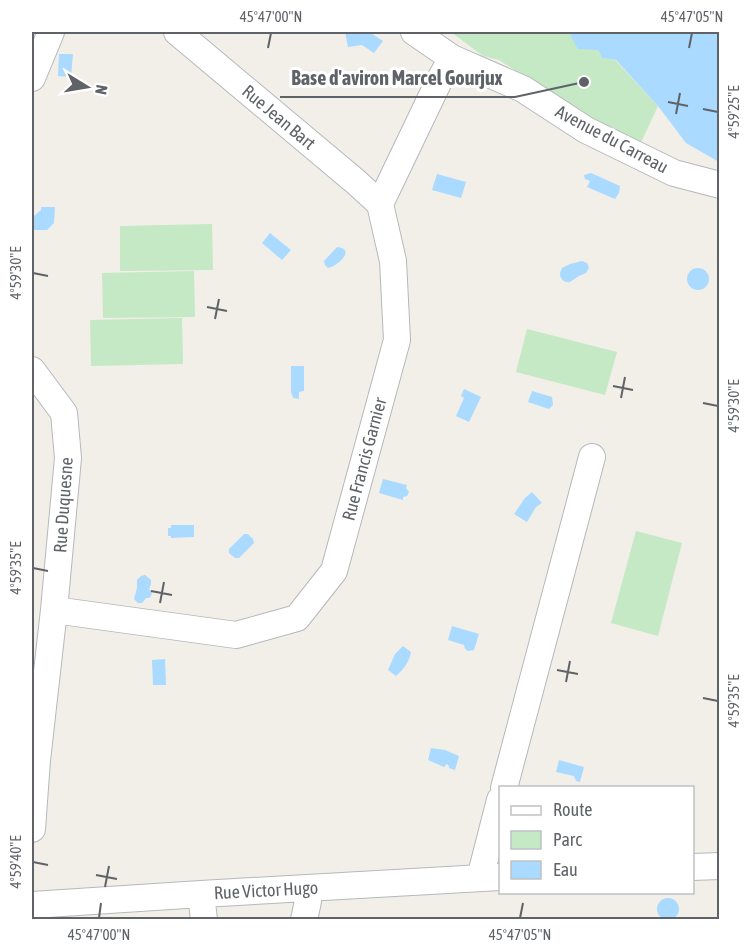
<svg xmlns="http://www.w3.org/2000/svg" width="751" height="951" viewBox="0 0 751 951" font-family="'Asap Condensed',sans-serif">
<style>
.green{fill:#c5e8c5}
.water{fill:#aadaff}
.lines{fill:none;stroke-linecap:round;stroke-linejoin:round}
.minor-casing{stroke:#b5b8bc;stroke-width:28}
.minor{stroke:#fff;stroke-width:26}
.ticks{fill:none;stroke:#5f6368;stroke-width:2}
.labels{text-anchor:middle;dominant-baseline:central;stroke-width:6;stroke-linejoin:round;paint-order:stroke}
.street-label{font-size:18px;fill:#5f6368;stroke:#fff}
.leader{fill:none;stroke:#5f6368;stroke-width:2}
.callout-dot{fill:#5f6368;stroke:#fff;stroke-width:2}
.callout-label{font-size:20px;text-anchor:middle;font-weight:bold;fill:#5f6368;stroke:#fff;stroke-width:6;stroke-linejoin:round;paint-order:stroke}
.neatline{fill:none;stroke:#5f6368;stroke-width:2}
.ticks-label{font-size:15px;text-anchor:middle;fill:#5f6368}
</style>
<rect width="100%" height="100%" fill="#f1efe8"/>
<!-- green -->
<path class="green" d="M451,32H574L570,35L598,50L602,58L615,60L658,106L638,149L499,60L483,56Z
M212,224L213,270L120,271V226Z
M194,271L195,317L103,318L102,273Z
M182,318L183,364L91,366L90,320Z
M527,329L617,352L605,395L516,372Z
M636,531L682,543L658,636L611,623Z"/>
<!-- water -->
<path class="water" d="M345,32H369L383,41L374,53L362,45L348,47Z
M574,32H719V162L686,143L658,106L616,60L602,58L598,50L578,49L570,35Z
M59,54H73L71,77L58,76Z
M591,173L620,186L619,193L615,199L587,187L590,181L585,179L584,175Z
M437,174L466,182L461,198L432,190Z
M41,207H55L54,223L47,230H32V216H34L41,210Z
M270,233L291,250L282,260L262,243Z
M337,247C357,249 337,267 328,268L325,265L324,261Z
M582,261L587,263L589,268L586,273L579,276L570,282C564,283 560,279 560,273L562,268L570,264Z
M687 279a11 11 0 1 1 22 0a11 11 0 1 1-22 0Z
M291,366H304V391L299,392V399L293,398L291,392Z
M464,389L481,397L469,422L456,416L464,398L461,396Z
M532,391L552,397L553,405L549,409L528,402Z
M383,479L407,485L406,488L409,492L407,496L403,497V500L379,493Z
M532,492L542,503L536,507L527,522L514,514L525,498Z
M171,525H194V537L171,538V536H168V528H171Z
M244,534H248L253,539L254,543L239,558H235L229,553V549Z
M145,575L151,580V584L149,589L152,592L151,596L149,598H146L142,603H138L134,599L137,588V580L141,576Z
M452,626L479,634L474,650L468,651L465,649L464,645L448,640Z
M403,646L411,652C409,662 404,669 396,676L388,670L395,654Z
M165,659L166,685H153L152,660Z
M431,748L445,750L459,756L455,770L449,768V766L447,764L444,767L428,760Z
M559,760L584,767L580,782L576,781L574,776L556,772Z
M657 909a11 11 0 1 1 22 0a11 11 0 1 1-22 0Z"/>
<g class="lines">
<defs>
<path id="minor" d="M177,32L356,182L380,204
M414,32L452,58L523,89L586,130L674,173L720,185
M32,78L51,32
M32,370L64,413L68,458L54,610L37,760L32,829
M54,610L236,635L297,618L334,571L397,340L393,261L380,204L439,81L452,58
M504,788L592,457
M692,867L720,866
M480,878L500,800
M201,894L204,920
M32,905L201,894L500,877
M304,920L308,901L306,889"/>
</defs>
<!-- minor casing -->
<use href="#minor" class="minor-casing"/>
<!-- minor -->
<use href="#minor" class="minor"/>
</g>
<!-- ticks -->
<path class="ticks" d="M268,48L271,33M689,48L692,33M668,102L688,106M703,109L718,112M676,114L680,93M33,273L48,276M207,307L227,311M215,319L219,299M613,386L633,390M621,398L625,377M703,403L718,406M33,568L48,571M151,591L172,595M160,603L164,582M557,670L578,674M566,682L570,661M703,698L718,701M33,862L48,865M96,875L117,879M105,887L109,866M99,918L101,903M520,918L523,903"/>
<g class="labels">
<!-- street labels -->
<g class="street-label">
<text transform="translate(279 117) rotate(40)">Rue Jean Bart</text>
<text transform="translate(612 139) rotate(28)">Avenue du Carreau</text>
<text transform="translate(364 459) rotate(-75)">Rue Francis Garnier</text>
<text transform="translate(63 505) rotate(-86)">Rue Duquesne</text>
<text transform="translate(266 890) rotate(-3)">Rue Victor Hugo</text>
</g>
</g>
<!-- callouts -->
<path class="leader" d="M584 82L515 97H280"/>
<circle class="callout-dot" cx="584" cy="82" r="6"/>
<g class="callout-label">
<text x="397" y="85">Base d'aviron Marcel Gourjux</text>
</g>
<!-- border -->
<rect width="751" height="951" fill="none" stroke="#ffffff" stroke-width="66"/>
<!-- legend -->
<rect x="499" y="786" width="195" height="108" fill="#ffffff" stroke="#bfc1c3" stroke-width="1.5"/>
<rect x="511" y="806" width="30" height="9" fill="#ffffff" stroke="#bfc1c3" stroke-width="1.5"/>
<text x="553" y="816" font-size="18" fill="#5f6368">Route</text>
<rect x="511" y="831" width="30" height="18" fill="#c5e8c5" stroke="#bfc1c3" stroke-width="1.5"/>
<text x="553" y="846" font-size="18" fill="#5f6368">Parc</text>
<rect x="511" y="861" width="30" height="18" fill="#aadaff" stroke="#bfc1c3" stroke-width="1.5"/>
<text x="553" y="876" font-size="18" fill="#5f6368">Eau</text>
<!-- north arrow -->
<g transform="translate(87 87) rotate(101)" stroke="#ffffff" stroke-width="4.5" paint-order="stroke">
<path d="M0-4.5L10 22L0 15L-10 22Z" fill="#5f6368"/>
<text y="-9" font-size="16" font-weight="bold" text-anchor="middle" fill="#5f6368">N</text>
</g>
<rect x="33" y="33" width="685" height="885" class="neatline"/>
<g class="ticks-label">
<text x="271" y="22">45°47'00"N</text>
<text x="692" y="22">45°47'05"N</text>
<text transform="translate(734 112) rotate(-90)" y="5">4°59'25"E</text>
<text transform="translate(16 273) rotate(-90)" y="5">4°59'30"E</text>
<text transform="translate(734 406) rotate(-90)" y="5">4°59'30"E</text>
<text transform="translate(16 568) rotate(-90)" y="5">4°59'35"E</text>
<text transform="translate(734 701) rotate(-90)" y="5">4°59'35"E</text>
<text transform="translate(16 862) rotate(-90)" y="5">4°59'40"E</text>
<text x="99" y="940">45°47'00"N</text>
<text x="520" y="940">45°47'05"N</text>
</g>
</svg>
